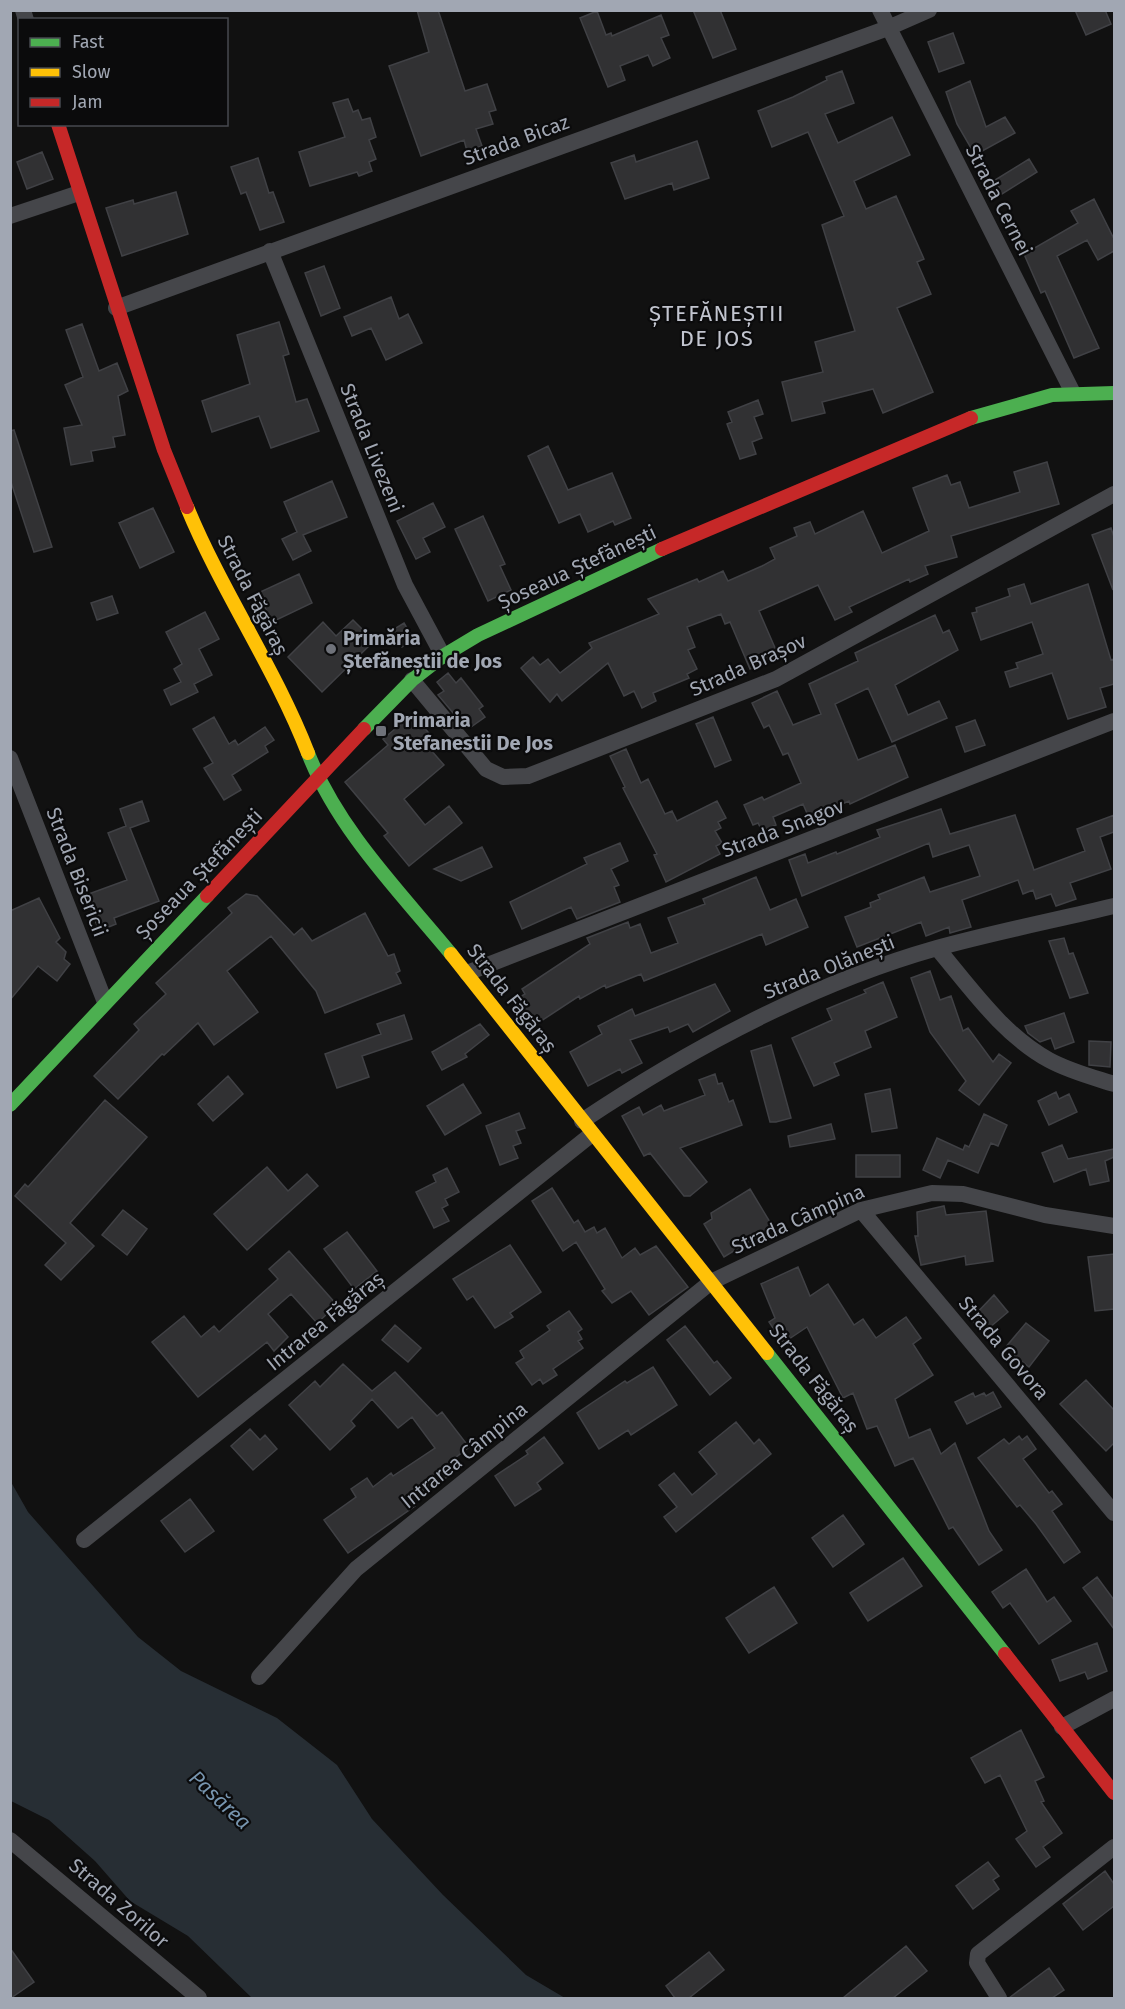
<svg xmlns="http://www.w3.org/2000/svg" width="1125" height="2009" viewBox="0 0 1125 2009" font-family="'Fira Sans',sans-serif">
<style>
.water{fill:#272e34}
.building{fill:#313133;stroke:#404145;stroke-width:1.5}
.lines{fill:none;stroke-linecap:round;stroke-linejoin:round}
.street{stroke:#45464a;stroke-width:16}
.fast{stroke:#4caf50;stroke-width:14}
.slow{stroke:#ffc107;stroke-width:14}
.jam{stroke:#c62828;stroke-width:14}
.poi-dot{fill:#6f727a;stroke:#0b0b0c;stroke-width:2}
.labels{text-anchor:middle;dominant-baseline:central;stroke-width:4.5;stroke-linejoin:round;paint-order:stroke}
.street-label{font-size:20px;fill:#a1a7b3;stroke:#0b0b0c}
.poi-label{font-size:20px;font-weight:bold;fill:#a1a7b3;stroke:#0b0b0c;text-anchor:start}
.water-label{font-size:21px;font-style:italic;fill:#7795af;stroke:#0b0b0c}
.quarter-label{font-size:22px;letter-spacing:1.5px;fill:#c2c5cf;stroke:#0b0b0c}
</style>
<rect width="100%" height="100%" fill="#111"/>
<!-- water -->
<path class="water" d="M11,1482L28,1512L138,1637L181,1671L277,1718L337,1765L372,1819L443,1895L526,1975L565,1998H252L188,1936L130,1901L95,1861L49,1820L11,1801Z"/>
<!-- building -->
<path class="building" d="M417,10H438L465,91L487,84L496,110L489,112L493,124L476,129L482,146L467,151L464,140L421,156L389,66L429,52Z
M693,10H720L736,49L713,58Z
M1075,10H1105L1111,24L1086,35Z
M597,11L606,35L611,33L612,36L661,15L669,35L661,38L670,58L653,66L648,55L620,66L625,80L608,87L580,18Z
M953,33L964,63L939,72L928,42Z
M842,71L854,103L825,114L838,143L892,117L910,155L854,181L866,209L896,196L924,259L917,262L931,294L897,308L933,392L883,413L873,389L822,402L825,413L792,421L782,382L823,372L815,342L855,331L822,225L844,216L808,132L772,147L758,111L793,97L827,80L826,77Z
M970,81L986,127L1005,117L1015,133L975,155L957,124L946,92Z
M348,99L353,112L358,110L362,120L370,118L376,137L369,140L376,159L369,162L372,171L359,176L357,172L310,186L299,152L345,137L333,103Z
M697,141L709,178L674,190L672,183L625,199L611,163L634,155L636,162Z
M42,152L53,179L27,189L17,162Z
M258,158L269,193L273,192L284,222L260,230L246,192L241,194L231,167Z
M1029,159L1037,172L1002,194L995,180Z
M176,192L188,234L122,256L106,208L133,200L134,204Z
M1094,199L1114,239V251L1098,260L1087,240L1057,256L1099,348L1074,358L1045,291L1041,293L1024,254L1078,223L1071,211Z
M324,266L340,308L321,316L305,273Z
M391,297L399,319L408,314L422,343L386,360L371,328L352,336L344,317Z
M279,322L289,354L283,356L296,402L307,399L319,431L271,448L259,416L212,432L202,401L250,384L237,335Z
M82,324L99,371L117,363L128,391L118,396L125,435L113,437L115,447L91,451L93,461L71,465L64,428L82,425L65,385L83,377L66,330Z
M758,400L763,414L754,417L762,438L752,442L756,454L740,459L727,424L732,422L728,412Z
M14,430L52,547L34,552L10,479V431Z
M548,446L568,490L612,473L631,518L615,525L613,521L588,532L580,514L559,523L528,456Z
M1047,462L1059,504L951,536L957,557L925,566L928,574L910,582L909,579L849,607L852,612L835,620L818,585L759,611L779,657L750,669L730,622L725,624L721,614L687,627L695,647L688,650L697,669L687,674L689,678L653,693L656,701L642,708L634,691L624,696L608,663L562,701L557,694L550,702L521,668L533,657L540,665L548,659L560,673L592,648L589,643L659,614L648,599L697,579L699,582L723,571L728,581L762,566L775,559L770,548L797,536L794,528L810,522L815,534L863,511L882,553L929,531L913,488L947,475L951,485L960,482L969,508L1020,492L1014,472Z
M332,481L347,517L303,535L311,551L293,560L282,539L297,532L284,502Z
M433,503L445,527L423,538L430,552L416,559L397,521Z
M153,508L174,552L140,568L119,523Z
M483,516L505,564L500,566L511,590L488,601L455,529Z
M1111,528L1114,537L1113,590L1092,535Z
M299,574L312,603L272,622L258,593Z
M1024,584L1031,604L1088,584L1111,660L1114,659V684L1100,688L1106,707L1068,719L1052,673L1010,687L1005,672L1018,668L1016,663L1043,654L1032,622L981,640L972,613L977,612L976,608L1010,596L1008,589Z
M112,596L118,613L97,620L91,603Z
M205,612L219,639L199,649L212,675L194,684L198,692L171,705L164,690L181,682L174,669L182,664L166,632Z
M935,615L943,633L949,630L958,650L895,685L908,715L939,701L947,718L892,742L868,688L835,704L858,760L895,745L908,777L850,804L849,801L809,818L803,804L773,817L776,825L762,831L758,823L753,825L744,805L762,797L764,800L801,783L788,753L783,755L769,725L764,728L752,703L777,691L793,725L821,714L809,684L858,661L855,653Z
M353,620L374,641L322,692L288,657L323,622L336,636Z
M404,623L414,640L402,647L391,631Z
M448,673L456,683L461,678L483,706L479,709L485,717L471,727L464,717L459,720L438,695L444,691L437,682Z
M413,714L437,743L430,749L444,765L404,799L425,825L449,806L462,823L409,866L384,836L388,833L345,782L388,745L383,739Z
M214,717L229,744L235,740L238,745L265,727L274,740L265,746L268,752L232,775L241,790L224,800L204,768L213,763L193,729Z
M713,717L731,760L715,767L696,724Z
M975,720L985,745L965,752L956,727Z
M626,749L641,783L648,779L665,814L672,811L677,821L717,801L726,818L718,822L721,828L715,831L722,843L716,846L720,854L666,882L654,855L657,854L623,788L625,787L610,756Z
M142,801L149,821L130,828L159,901L114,918L116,924L99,931L86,895L127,880L108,833L126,826L120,809Z
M941,809L950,834L1015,815L1034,870L1085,851L1077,829L1114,815V832L1100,837L1111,869L1070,883L1076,899L1056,906L1051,894L1036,899L1033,890L1023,894L1018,880L962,900L971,927L950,933L949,927L926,936L921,922L857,947L845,917L871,907L870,903L880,899L878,895L924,877L930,892L980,876L969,845L933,857L929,843L802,896L789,860L805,854L808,863L836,852L837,854L880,837L877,830Z
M620,843L628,861L611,869L619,885L614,887L620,902L577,919L571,907L522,929L510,902L587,864L584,858Z
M482,847L492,867L461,881L434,869Z
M756,877L770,910L796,899L808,927L766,945L762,934L644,981L641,974L606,988L605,985L580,999L579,996L529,1029L518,1012L521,1010L515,1000L525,994L522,989L590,944L587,938L628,922L630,928L640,924L651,953L678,943L668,918L705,904L703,899Z
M246,894L257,896L294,935L302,928L312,941L365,913L388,956L394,954L400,971L396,973L401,983L325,1013L316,991L271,936L227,971L258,1012L214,1045L198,1023L164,1055L162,1054L118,1099L94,1076L139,1030L134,1024L166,994L156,983L232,913L228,908Z
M39,898L60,938L56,942L66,952L64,959L70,964L57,981L38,966L10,1000V911Z
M1064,938L1069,954L1073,953L1088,993L1070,998L1049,941Z
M930,971L940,1000L951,996L963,1031L968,1028L993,1062L999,1054L1011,1063L979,1105L959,1090L966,1081L930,1032L911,978Z
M883,982L897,1017L865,1031L871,1047L834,1063L839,1075L814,1086L792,1038L832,1020L827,1009L866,993L864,990Z
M715,984L730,1011L693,1032L688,1024L670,1032L668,1027L630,1040L642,1063L622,1073L620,1069L588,1086L570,1052L602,1034L598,1026L632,1009L635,1016Z
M1064,1013L1074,1042L1055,1049L1051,1038L1040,1042L1028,1033L1025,1026Z
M404,1015L412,1039L362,1056L369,1077L337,1088L325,1054L381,1034L377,1024Z
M480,1024L489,1035L465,1054L467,1057L442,1070L432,1052Z
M1089,1041L1111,1042L1110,1067L1089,1065Z
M771,1045L791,1118L776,1122H770L751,1051Z
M715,1074L718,1084L722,1083L729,1102L733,1100L742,1125L680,1148L707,1182L690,1196H684L650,1153L644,1156L622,1116L639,1107L643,1115L661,1105L664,1111L705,1095L699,1080Z
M228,1076L243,1094L213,1121L198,1104Z
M463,1084L481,1113L445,1135L427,1106Z
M890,1089L897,1128L872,1132L865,1094Z
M1056,1092L1059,1099L1069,1094L1077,1112L1049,1125L1038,1101Z
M105,1100L147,1137L70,1223L94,1246L61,1280L45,1265L66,1243L15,1196L25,1184L28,1187Z
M519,1113L525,1128L516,1131L521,1143L513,1146L518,1158L500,1165L486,1126Z
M984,1114L1007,1125L998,1146L991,1143L978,1173L948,1160L940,1178L923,1170L937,1138L963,1150L965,1145L969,1147Z
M831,1124L835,1139L790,1147L788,1136Z
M1062,1145L1068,1159L1114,1149V1157L1105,1161L1109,1181L1090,1185L1086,1169L1054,1182L1042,1153Z
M856,1155H900V1177H856Z
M267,1167L288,1191L307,1174L318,1186L247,1250L214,1214Z
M447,1168L459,1192L445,1199L448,1205L442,1208L449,1221L434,1228L416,1192L436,1182L433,1175Z
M552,1188L574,1223L578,1220L585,1232L594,1227L597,1233L605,1228L622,1258L635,1248L640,1255L656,1246L688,1287L649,1315L631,1291L612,1303L602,1291L605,1289L576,1242L563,1251L532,1201Z
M750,1189L773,1227L724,1257L704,1224L712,1219L711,1213Z
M944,1206L946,1215L986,1211L993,1261L966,1265L965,1256L921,1265L915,1236H918L917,1212Z
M123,1210L147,1229L127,1255L102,1235Z
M347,1232L377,1271L354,1289L324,1249Z
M510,1245L541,1292L510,1313L513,1317L495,1328L473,1296L467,1300L453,1279Z
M289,1251L337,1305L317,1323L291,1294L268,1314L288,1337L274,1351L267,1342L198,1397L152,1342L184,1316L201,1337L214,1326L219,1332L278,1279L269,1269Z
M1114,1254V1309L1095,1311L1088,1257Z
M798,1267L810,1296L828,1284L854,1325L863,1319L876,1338L906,1317L921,1338L913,1344L933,1375L895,1399L909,1438L930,1429L941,1454L955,1443L989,1531L1002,1550L979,1565L953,1527L949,1529L913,1458L895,1466L877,1426L867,1429L853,1393L843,1398L807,1327L783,1343L769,1322L775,1318L761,1284Z
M994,1295L1008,1312L983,1333L971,1319Z
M569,1311L582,1329L578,1332L582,1339L578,1341L583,1348L553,1369L557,1375L543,1384L540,1379L532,1385L516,1363L524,1358L520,1351L550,1330L547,1326Z
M1026,1323L1049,1341L1029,1367L1005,1348Z
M395,1325L421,1348L408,1362L382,1340Z
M685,1326L714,1363L717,1361L731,1378L710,1395L667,1340Z
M343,1364L372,1391L395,1372L437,1416L442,1412L469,1447L441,1469L447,1477L412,1501L415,1506L348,1553L324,1520L356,1497L351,1489L367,1478L373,1487L391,1473L393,1476L435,1448L412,1417L398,1428L372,1399L351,1421L355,1426L330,1450L289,1405L315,1381L320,1387Z
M653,1367L677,1405L631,1435L628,1430L599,1449L577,1413L625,1381L627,1383Z
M1086,1380L1114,1410V1443L1106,1451L1060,1404Z
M993,1392L1001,1407L967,1424L955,1402L973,1393L975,1397L984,1393L986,1396Z
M736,1422L754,1444L759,1439L771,1454L676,1532L664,1517L677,1507L659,1485L674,1473L692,1495L717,1474L699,1452Z
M250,1429L260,1440L265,1435L277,1449L253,1470L231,1446Z
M1019,1436L1022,1440L1027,1436L1036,1449L1023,1459L1049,1493L1052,1491L1062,1504L1052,1511L1080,1552L1064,1563L1036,1524L1020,1505L1017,1507L978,1458L1004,1439L1009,1444Z
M544,1437L563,1463L537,1483L541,1489L515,1506L495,1476L528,1454L526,1451Z
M190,1499L214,1531L185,1552L161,1521Z
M843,1515L864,1544L833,1567L812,1538Z
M903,1558L922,1586L868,1621L850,1593Z
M1026,1569L1047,1602L1054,1597L1071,1621L1039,1644L1010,1603L1003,1608L992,1592Z
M1097,1577L1114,1600V1629L1083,1588Z
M774,1587L797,1623L749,1653L726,1618Z
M1097,1643L1107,1671L1088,1679L1085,1672L1060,1681L1052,1660Z
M1021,1730L1044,1777L1035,1781L1044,1801L1041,1802L1062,1833L1043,1847L1050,1857L1036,1867L1016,1839L1027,1831L1000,1775L985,1783L971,1758Z
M988,1862L999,1876L993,1880L999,1889L973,1909L956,1886Z
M1105,1871L1114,1884V1906L1083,1930L1063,1904Z
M906,1946L927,1971L893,1998H843Z
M10,1948L34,1982L11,1998H10Z
M709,1952L724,1970L689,1998H675L666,1986Z
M1049,1968L1064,1990L1052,1998H1009Z"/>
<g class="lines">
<!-- street -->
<path class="street" d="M23,10L26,20
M880,10L1072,391
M10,216L79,193
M270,251L405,585L443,656
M116,308L888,28L929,10
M412,680L486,769L503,777L528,776L776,679L1114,494
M10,758L105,1002
M937,948C970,987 1003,1035 1049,1060C1069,1071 1092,1077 1114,1084
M467,973L1114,721
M582,1121C691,1048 810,984 937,948C995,932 1056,920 1114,906
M861,1210L1114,1513
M84,1540L592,1134
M259,1677L356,1569L711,1282L861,1210L932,1193L963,1194L1045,1215L1114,1226
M1062,1727L1114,1699
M10,1840L199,1998
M999,1998L977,1963L978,1954L1114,1847"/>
<!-- fast -->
<path class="fast" d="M971,418L1052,395L1114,393
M364,729L412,680L443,656L478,635L662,549
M308,753C338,830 400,892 451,954
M10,1105L207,896
M767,1353L1005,1654"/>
<!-- slow -->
<path class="slow" d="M187,507C222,592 275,668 308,753
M451,954L767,1353"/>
<!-- jam -->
<path class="jam" d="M58,124L164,450L187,507
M662,549L971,418
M207,896L364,729
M1005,1654L1114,1793"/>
</g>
<!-- markers -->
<g class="poi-dot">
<circle cx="331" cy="649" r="6"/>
<rect x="375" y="725" width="12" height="12" rx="3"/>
</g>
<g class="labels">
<!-- street labels -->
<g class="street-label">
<text transform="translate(516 140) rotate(-20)">Strada Bicaz</text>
<text transform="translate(999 200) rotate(63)">Strada Cernei</text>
<text transform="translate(372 448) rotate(68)">Strada Livezeni</text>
<text transform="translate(577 567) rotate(-25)">Șoseaua Ștefănești</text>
<text transform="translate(253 595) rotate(63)">Strada Făgăraș</text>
<text transform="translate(748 665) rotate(-24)">Strada Brașov</text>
<text transform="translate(783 828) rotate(-21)">Strada Snagov</text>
<text transform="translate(77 872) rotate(69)">Strada Bisericii</text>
<text transform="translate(199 874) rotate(-46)">Șoseaua Ștefănești</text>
<text transform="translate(829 967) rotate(-22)">Strada Olănești</text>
<text transform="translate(512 998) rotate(52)">Strada Făgăraș</text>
<text transform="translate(798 1219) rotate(-24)">Strada Câmpina</text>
<text transform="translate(325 1321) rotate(-39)">Intrarea Făgăraș</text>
<text transform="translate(1004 1348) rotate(50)">Strada Govora</text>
<text transform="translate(814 1378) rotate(52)">Strada Făgăraș</text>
<text transform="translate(464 1455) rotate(-39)">Intrarea Câmpina</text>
<text transform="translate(119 1903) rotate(41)">Strada Zorilor</text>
</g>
<!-- poi labels -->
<g class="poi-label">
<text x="343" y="638">Primăria<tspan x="343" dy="23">Ștefăneștii de Jos</tspan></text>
<text x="393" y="720">Primaria<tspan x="393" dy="23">Stefanestii De Jos</tspan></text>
</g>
<!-- water labels -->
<g class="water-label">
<text transform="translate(220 1800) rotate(43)">Pasărea</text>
</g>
<!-- quarter labels -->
<g class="quarter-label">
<text x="717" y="313">ȘTEFĂNEȘTII<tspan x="717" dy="25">DE JOS</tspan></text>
</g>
</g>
<!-- border -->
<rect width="1125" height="2009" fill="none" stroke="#a1a7b3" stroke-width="24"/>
<!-- legend -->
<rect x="18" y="18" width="210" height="108" fill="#0b0b0c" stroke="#47494f" stroke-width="1.5"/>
<rect x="30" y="38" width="30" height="9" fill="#4caf50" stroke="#47494f" stroke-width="1.5"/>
<text x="72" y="48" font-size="18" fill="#a1a7b3">Fast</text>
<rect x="30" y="68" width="30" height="9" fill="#ffc107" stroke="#47494f" stroke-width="1.5"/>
<text x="72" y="78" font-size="18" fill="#a1a7b3">Slow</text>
<rect x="30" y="98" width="30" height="9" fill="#c62828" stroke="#47494f" stroke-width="1.5"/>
<text x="72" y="108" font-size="18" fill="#a1a7b3">Jam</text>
</svg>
